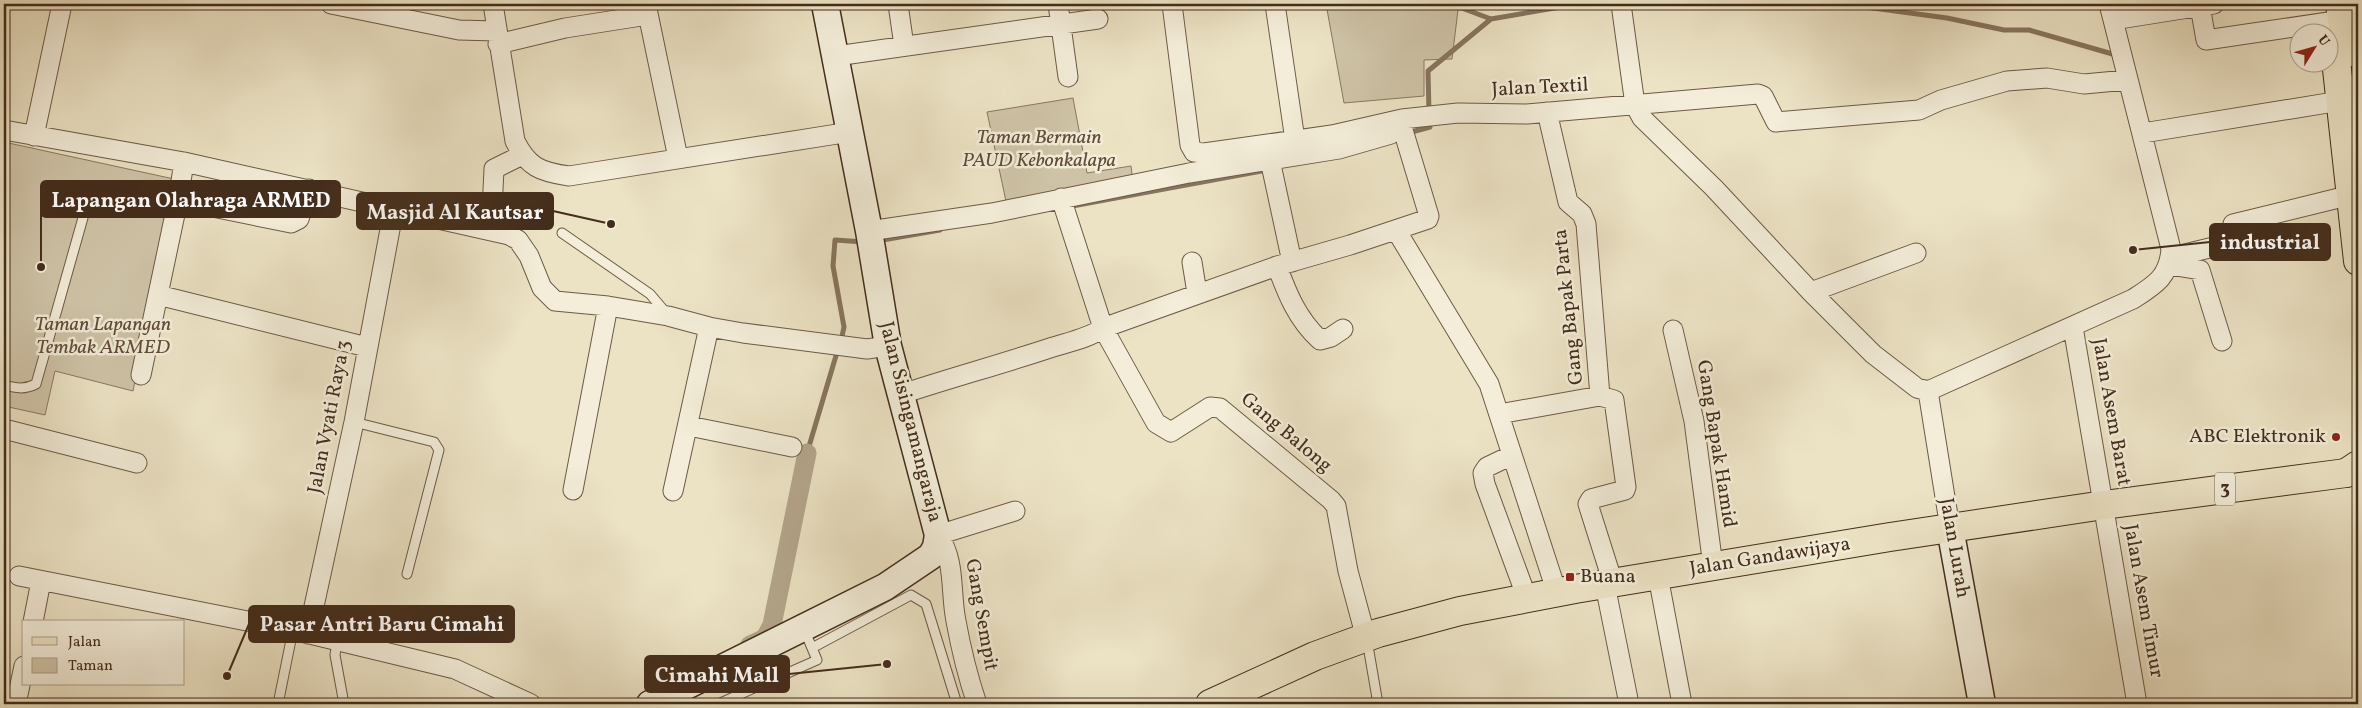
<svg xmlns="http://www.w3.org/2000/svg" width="2362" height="708" viewBox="0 0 2362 708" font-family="Vollkorn,serif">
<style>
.green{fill:#cfc4a8;stroke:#897862}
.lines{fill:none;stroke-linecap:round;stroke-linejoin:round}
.stream{stroke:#86755e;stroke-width:5}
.canal{stroke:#b3a58b;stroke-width:19}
.lane-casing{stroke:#6d5a46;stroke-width:11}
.street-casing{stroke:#6d5a46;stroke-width:21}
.secondary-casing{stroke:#432d1b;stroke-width:29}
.primary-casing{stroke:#432d1b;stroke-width:30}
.highway-casing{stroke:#432d1b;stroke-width:30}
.lane{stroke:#f3edd9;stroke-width:9}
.street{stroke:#f3edd9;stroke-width:19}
.secondary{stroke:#f3edd9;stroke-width:26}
.primary{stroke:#ece3c5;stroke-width:28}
.highway{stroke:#ece3c5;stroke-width:28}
.poi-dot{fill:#8f2418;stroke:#f3edd9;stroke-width:2}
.labels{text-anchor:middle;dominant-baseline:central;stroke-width:5;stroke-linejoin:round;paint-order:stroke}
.shield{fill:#f3edd9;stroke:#786754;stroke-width:1}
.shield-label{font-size:19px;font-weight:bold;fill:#432d1b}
.street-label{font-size:20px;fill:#432d1b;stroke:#f3edd9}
.park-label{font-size:20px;font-style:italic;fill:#5f4b37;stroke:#f3edd9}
.poi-label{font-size:20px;fill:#432d1b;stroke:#f3edd9;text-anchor:end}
.leader{fill:none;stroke:#432d1b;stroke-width:2}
.callout-dot{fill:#432d1b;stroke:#f3edd9;stroke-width:2}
.callout{fill:#432d1b;stroke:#432d1b;stroke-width:2}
.callout-label{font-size:21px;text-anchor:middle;font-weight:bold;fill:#fff}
</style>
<rect width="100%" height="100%" fill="#ece3c5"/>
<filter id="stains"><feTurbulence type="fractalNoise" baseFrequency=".004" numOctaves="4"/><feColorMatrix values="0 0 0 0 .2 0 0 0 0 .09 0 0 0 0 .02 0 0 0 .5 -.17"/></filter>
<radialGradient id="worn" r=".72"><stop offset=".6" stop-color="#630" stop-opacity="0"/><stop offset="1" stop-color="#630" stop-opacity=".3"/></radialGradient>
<!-- green -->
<path class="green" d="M1326,4H1540L1458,10L1452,59L1424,60V96L1344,103Z
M1073,98L1087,173L1131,166L1133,182L1007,206L987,112Z
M4,142L174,179L133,391L55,371L45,415L4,406Z"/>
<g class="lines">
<!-- stream -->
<path class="stream" d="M1451,4L1491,19L1578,4
M1843,4L1947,18L2004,30H2029L2116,55
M1429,112L1428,71L1491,19
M1408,133L1430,127L1429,120
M1067,207L1267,170
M877,241L940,230
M841,341L844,327L833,266L835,240L864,242
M807,453L838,349"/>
<!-- canal -->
<path class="canal" d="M750,645L765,638L772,625L807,453"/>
<defs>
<path id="lane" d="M562,233L650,294L667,314
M4,385C16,388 24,390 36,384L88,200
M354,422L434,442L439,450L407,574
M1367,640L1378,704
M337,641L335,655L344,704
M812,648L911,595L926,604L957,704
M278,704L293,630
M718,704L817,660L804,629"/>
<path id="street" d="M331,4L459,30L496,31
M493,4L515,141C528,167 540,172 569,176L850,132
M646,4L678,158
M898,4L904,46
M1058,4L1068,77
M1172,4L1190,145L1194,152L1204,153L1332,135L1402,119L1458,113L1527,114L1758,94L1763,96L1776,122L1919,110L1941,100L2007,81L2047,78L2084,84L2127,80
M1275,4L1295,140
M1621,4L1635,105L1642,118L1714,188L1811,292L1873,354L1917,388L1928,391L2133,299C2155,285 2169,277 2171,249L2109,4
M2200,6L2206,40L2342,20
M2113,20L2214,4
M498,44L565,28L648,15
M836,56L1098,19
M1547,112L1568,202L1582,214L1586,224L1600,396
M4,130L184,162L509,235L518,240L529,256L542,288L555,301L608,306L668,316L709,327L743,333L867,349L888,346
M2143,133L2340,101
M34,136L62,4
M1270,160L1292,262
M184,162L178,200L291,223L299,219L309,189
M1061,198L1103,328L1156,423L1171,432L1210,407L1220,408L1331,500L1336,506L1348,571L1366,638
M1396,230L1489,384L1557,593
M491,231L494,169L522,155
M869,231L992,213L1189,173L1339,149L1391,134
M2185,254L2234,242L2233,224L2351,195
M1192,262L1197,293
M2170,265L2200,270L2222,341
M1277,266C1287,293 1297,319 1320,340L1331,337L1343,329
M1811,292L1916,253
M158,295L367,347
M2073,327L2137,704
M1673,330L1694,421L1713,566
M141,375L178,200
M1928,391L1950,528
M899,395C950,378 1002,364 1053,347C1069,342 1089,338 1103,328L1277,266L1350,245L1428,219L1429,216L1403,130
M1499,414L1600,396L1614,400L1626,487L1625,490L1591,499L1588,504L1613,583
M689,426L792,447
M4,429L137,463
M1512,455L1487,467L1483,473L1485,484L1527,598
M573,490L608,306
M673,491L709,327
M19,576L293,630L455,669L531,704
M1658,576L1682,704
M1605,585L1629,704
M33,622L41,581
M308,634L354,422L394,208
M16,704L24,666
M977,704C968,677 961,649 956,621C950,592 956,561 938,535L1015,511"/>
<path id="secondary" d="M1950,528L1982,704
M650,704L885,587L931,556L936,547L938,535L888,346L869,231L825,4"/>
<path id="primary" d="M1210,704L1315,656L1378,633L1460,611L1575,589L1890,537L2104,505L2346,473"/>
<path id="highway" d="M2340,4L2344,36L2352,52
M2344,36L2336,60L2358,261
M2346,473L2358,465"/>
</defs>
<!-- lane casing -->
<use href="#lane" class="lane-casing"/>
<!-- street casing -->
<use href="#street" class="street-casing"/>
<!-- secondary casing -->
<use href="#secondary" class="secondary-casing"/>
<!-- primary casing -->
<use href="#primary" class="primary-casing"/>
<!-- highway casing -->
<use href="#highway" class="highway-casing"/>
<!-- lane -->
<use href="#lane" class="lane"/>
<!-- street -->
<use href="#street" class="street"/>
<!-- secondary -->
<use href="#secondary" class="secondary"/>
<!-- primary -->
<use href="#primary" class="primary"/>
<!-- highway -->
<use href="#highway" class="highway"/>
</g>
<!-- markers -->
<g class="poi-dot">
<circle cx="2336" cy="437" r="5"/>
<rect x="1565" y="572" width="10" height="10" rx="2.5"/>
</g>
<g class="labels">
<!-- shield labels -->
<rect class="shield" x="2215" y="472.5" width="20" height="33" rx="4"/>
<g class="shield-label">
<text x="2225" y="489">3</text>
</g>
<!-- street labels -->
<g class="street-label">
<text transform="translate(1540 88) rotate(-3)">Jalan Textil</text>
<text transform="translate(1569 307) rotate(-96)">Gang Bapak Parta</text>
<text transform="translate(2111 412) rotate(80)">Jalan Asem Barat</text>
<text transform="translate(330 417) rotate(-79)">Jalan Vyati Raya 3</text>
<text transform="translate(910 422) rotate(76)">Jalan Sisingamangaraja</text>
<text transform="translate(1286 433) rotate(40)">Gang Balong</text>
<text transform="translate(1716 444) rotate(81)">Gang Bapak Hamid</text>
<text transform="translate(1954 548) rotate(80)">Jalan Lurah</text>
<text transform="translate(1770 557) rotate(-9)">Jalan Gandawijaya</text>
<text transform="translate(2143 601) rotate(80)">Jalan Asem Timur</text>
<text transform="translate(981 615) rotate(80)">Gang Sempit</text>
</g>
<!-- park labels -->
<g class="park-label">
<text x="1039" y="138">Taman Bermain<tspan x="1039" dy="23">PAUD Kebonkalapa</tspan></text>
<text x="103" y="325">Taman Lapangan<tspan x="103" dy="23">Tembak ARMED</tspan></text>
</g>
<!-- poi labels -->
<g class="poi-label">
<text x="2326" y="437">ABC Elektronik</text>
<text x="1580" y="577" text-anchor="start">Buana</text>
</g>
</g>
<!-- callouts -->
<path class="leader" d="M41 267L41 199M611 224L553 211M2133 250L2210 242M227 676L249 624M887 664L789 674"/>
<g class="callout-dot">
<circle cx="41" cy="267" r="5"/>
<circle cx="611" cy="224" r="5"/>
<circle cx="2133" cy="250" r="5"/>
<circle cx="227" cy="676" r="5"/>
<circle cx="887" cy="664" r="5"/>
</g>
<g class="callout">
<rect x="41" y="181" width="299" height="36" rx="5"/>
<rect x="357" y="193" width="196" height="36" rx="5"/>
<rect x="2210" y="224" width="120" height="36" rx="5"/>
<rect x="249" y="606" width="265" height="36" rx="5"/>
<rect x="645" y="656" width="144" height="36" rx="5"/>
</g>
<g class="callout-label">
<text x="191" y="207">Lapangan Olahraga ARMED</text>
<text x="455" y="219">Masjid Al Kautsar</text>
<text x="2270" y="249">industrial</text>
<text x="382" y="631">Pasar Antri Baru Cimahi</text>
<text x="717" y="682">Cimahi Mall</text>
</g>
<!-- margin -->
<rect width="2362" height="708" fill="none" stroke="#ece3c5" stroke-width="20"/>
<rect x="5" y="5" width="2352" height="698" fill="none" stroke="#432d1b" stroke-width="2.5"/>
<rect x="10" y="10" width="2342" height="688" fill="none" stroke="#432d1b"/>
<!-- legend -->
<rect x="22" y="620" width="162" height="65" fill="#f3edd9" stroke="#ada08d"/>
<rect x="32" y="637" width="25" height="8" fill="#ece3c5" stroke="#ada08d"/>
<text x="68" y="646" font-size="15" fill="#432d1b">Jalan</text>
<rect x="32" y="658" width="25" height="15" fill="#cfc4a8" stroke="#ada08d"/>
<text x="68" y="670" font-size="15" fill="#432d1b">Taman</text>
<!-- north arrow -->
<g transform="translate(2314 48) rotate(53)"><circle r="24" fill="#f3edd9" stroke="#ada08d"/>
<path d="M0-4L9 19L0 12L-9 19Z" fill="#8f2418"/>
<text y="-8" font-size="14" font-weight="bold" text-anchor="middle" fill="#432d1b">U</text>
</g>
<rect width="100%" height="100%" filter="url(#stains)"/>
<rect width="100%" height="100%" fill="url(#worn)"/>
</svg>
